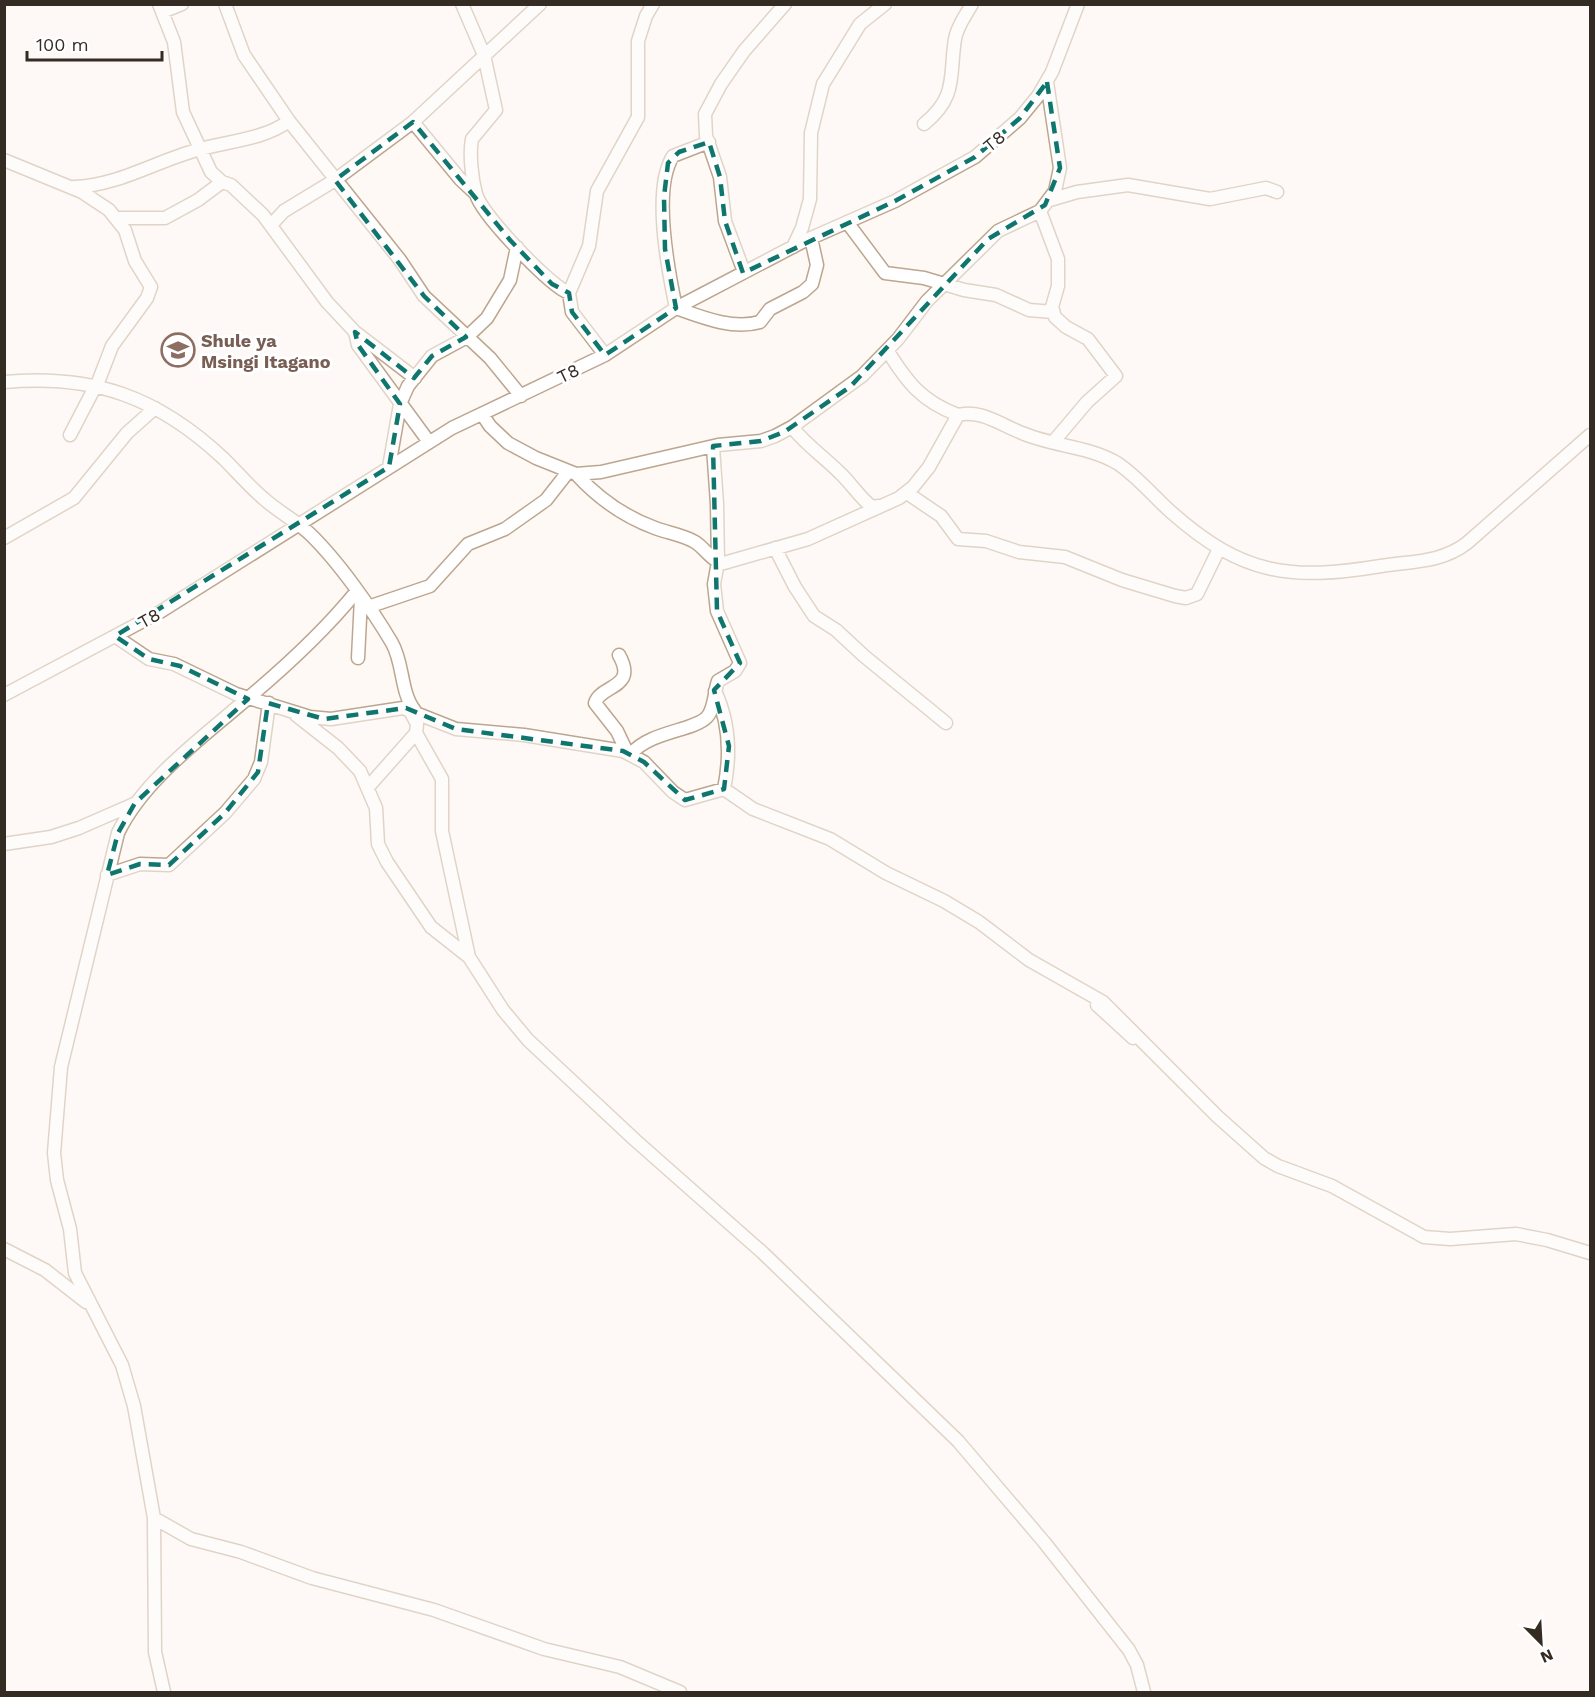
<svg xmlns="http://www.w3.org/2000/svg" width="1595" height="1697" viewBox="0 0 1595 1697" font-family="'Work Sans',sans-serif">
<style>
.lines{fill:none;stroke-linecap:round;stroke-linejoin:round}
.minor-casing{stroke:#bda690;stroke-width:15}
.minor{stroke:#fff;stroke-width:12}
.marked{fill:none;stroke:#0f766e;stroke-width:4.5;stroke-dasharray:12 8;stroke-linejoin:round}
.labels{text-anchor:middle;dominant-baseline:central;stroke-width:6;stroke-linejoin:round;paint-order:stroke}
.street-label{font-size:18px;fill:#342b23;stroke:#fff}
.education-label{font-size:18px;font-weight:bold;fill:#785e54;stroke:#fff;text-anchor:start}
</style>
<rect width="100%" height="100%" fill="#fef9f5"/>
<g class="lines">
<defs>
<path id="minor" d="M159,4L174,42L183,112L211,172L222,182L231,185L263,215L327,302L355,332L415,378
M225,4L244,55L289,121L400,260L424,296L490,358L521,396
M462,4L484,55L496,110L472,139C469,154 472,179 476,194C481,214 551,287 569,293
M162,12L182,4
M413,122L460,179L476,194
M924,124C958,96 949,77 955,39C957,26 966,15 972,4
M709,142L673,156C652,189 668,270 676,308C701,317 733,330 760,322L770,309L803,292L812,284L817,265L811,238
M4,160L82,192L109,210L125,230L135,261L151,287L147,298L112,346L97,385
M74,187C116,186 157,161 197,150C227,141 263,140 289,121
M1050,200L1077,192L1128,185L1210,199L1266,188L1277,192
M1040,211L1058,259V286L1052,307L1055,317L1066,327L1088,339L1116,376L1087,402L1054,441
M116,218H165L198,200L222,182
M847,222L885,273L924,278L964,290L996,295L1029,310L1053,312
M271,225L284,211L335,180L413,122L540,4
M793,247L802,228L810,199L811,133L823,84L860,24L885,4
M744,272L725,221L720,177L706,136L705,114L721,84L744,51L785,4
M355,332L358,345L429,442
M887,350C907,382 921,401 958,415
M605,355L572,312L569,293L589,246L597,191L638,117V41L646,16L653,4
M4,382C94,374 158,397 224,459C237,472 249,486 263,498C277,511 295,520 310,534C338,561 372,609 392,643C404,664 400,692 415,711
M482,414L490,426L508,443L536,458L576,474L601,472L718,445L761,441L775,436L792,427L862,376L898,339L927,301L998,231L1040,211L1055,191L1060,168L1047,82
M792,427C806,445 824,457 840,473C851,483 859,497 872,507L879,506
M70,435L96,385
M389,467L400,404L408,386L432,356L467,337L487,318L510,280L517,247
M576,474C597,497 625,517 655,528C668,533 683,535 695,542C705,548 712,562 724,563L808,539L899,498L913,487L929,467L958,415C980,409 1001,425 1022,433C1052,446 1088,446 1117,463C1137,476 1153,496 1171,512C1242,575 1290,581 1381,566C1412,561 1441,563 1467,543L1590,435
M907,493L941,516L958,539L986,541L1019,552L1065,557L1122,580L1175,596L1186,598L1197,594L1219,549
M4,538L74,498L127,433L155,408
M775,548L795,587L814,616L836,630L864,656L946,723
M368,607L430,586L468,544L505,529L546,500L568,472
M115,636L149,659L174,664L236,694L310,717L331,719L403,708L456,729L524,735L623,751L644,762L673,792L685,800L724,789L753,809L830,839L886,873L944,901L979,922L1029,960L1103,1002L1218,1117L1264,1158L1278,1166L1332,1186L1424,1237L1450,1239L1516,1234L1547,1240L1590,1253
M619,655C638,689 601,684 595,703L617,731L627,752
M358,658L361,598
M715,691C730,723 731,755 724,789
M4,695L160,612L452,428L605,355L676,308L802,242L895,201L975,157L1020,118L1038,96L1052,72L1078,4
M296,715L338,748L360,771L376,808L378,844L387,862L431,927L469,957L503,1010L528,1040L635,1140L763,1253L958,1441L1044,1542L1129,1650L1137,1665L1144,1692
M416,733L442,779V831L469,957
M631,754C650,731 694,731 707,717C715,708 714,692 718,681L735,671L740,663L717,611L714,584L718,562L717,504L713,447
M369,786L416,733L417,724L409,709
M4,844L51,837L79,828L134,804
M107,875L140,864L169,865L225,813L254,779L261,762L269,703
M1097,1005L1133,1038
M4,1249L45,1270L86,1302
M154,1518L191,1539L241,1552L312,1578L434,1610L544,1649L620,1667L680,1692
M164,1692L155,1652L154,1518L134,1406L122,1365L75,1273L70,1229L57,1180L54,1153L61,1067L118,833C142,782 199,740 241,704C282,670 322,634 356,592"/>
</defs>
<!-- minor casing -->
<use href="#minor" class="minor-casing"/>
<!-- minor -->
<use href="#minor" class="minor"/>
</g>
<!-- marked area -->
<path d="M0 0H1595V1697H0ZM1047,82L1060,168L1045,205L988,239L850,387L784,432L761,441L713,446L717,611L740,663L714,690L729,746L724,789L685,800L644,762L623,751L456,729L406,708L324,719L268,703L258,772L225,813L169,865L140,864L107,875L118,833L135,803L248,699L180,666L149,659L115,636L389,467L400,404L358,345L355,332L414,378L432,356L466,337L424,296L335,180L413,122L510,240L552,284L569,293L572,312L605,355L676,308L665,249L664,197L668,163L679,152L709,142L720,177L725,221L743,273L895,201L975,157L1020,118Z" fill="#fef9f5" fill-opacity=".55" fill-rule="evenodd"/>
<path class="marked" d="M1047,82L1060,168L1045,205L988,239L850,387L784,432L761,441L713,446L717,611L740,663L714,690L729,746L724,789L685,800L644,762L623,751L456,729L406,708L324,719L268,703L258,772L225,813L169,865L140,864L107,875L118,833L135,803L248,699L180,666L149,659L115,636L389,467L400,404L358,345L355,332L414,378L432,356L466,337L424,296L335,180L413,122L510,240L552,284L569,293L572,312L605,355L676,308L665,249L664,197L668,163L679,152L709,142L720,177L725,221L743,273L895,201L975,157L1020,118Z"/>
<!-- icons -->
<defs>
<symbol id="school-ring" viewBox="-11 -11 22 22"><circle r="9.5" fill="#fff" stroke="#8d6e63" stroke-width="1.5"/><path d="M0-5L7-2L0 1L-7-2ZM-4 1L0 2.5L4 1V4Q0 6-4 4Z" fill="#8d6e63"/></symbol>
</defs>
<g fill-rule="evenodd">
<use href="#school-ring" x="159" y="331" width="38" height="38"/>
</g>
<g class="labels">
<!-- street labels -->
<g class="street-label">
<text transform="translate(994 141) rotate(-39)">T8</text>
<text transform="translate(568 373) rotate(-26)">T8</text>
<text transform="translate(149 618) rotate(-29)">T8</text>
</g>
<!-- education labels -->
<g class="education-label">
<text x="201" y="340">Shule ya<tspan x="201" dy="21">Msingi Itagano</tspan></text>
</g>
</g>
<!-- border -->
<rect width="1595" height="1697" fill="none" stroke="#342b23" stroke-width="12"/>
<!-- north arrow -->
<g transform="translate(1541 1643) rotate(156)" stroke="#ffffff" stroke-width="4.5" paint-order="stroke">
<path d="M0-4.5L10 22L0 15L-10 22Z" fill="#342b23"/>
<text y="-9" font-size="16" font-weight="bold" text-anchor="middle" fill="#342b23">N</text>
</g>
<!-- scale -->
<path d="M27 51v9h135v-9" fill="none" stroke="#342b23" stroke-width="3"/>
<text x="36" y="51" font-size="18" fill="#342b23" stroke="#ffffff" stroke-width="4.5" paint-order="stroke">100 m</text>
</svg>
